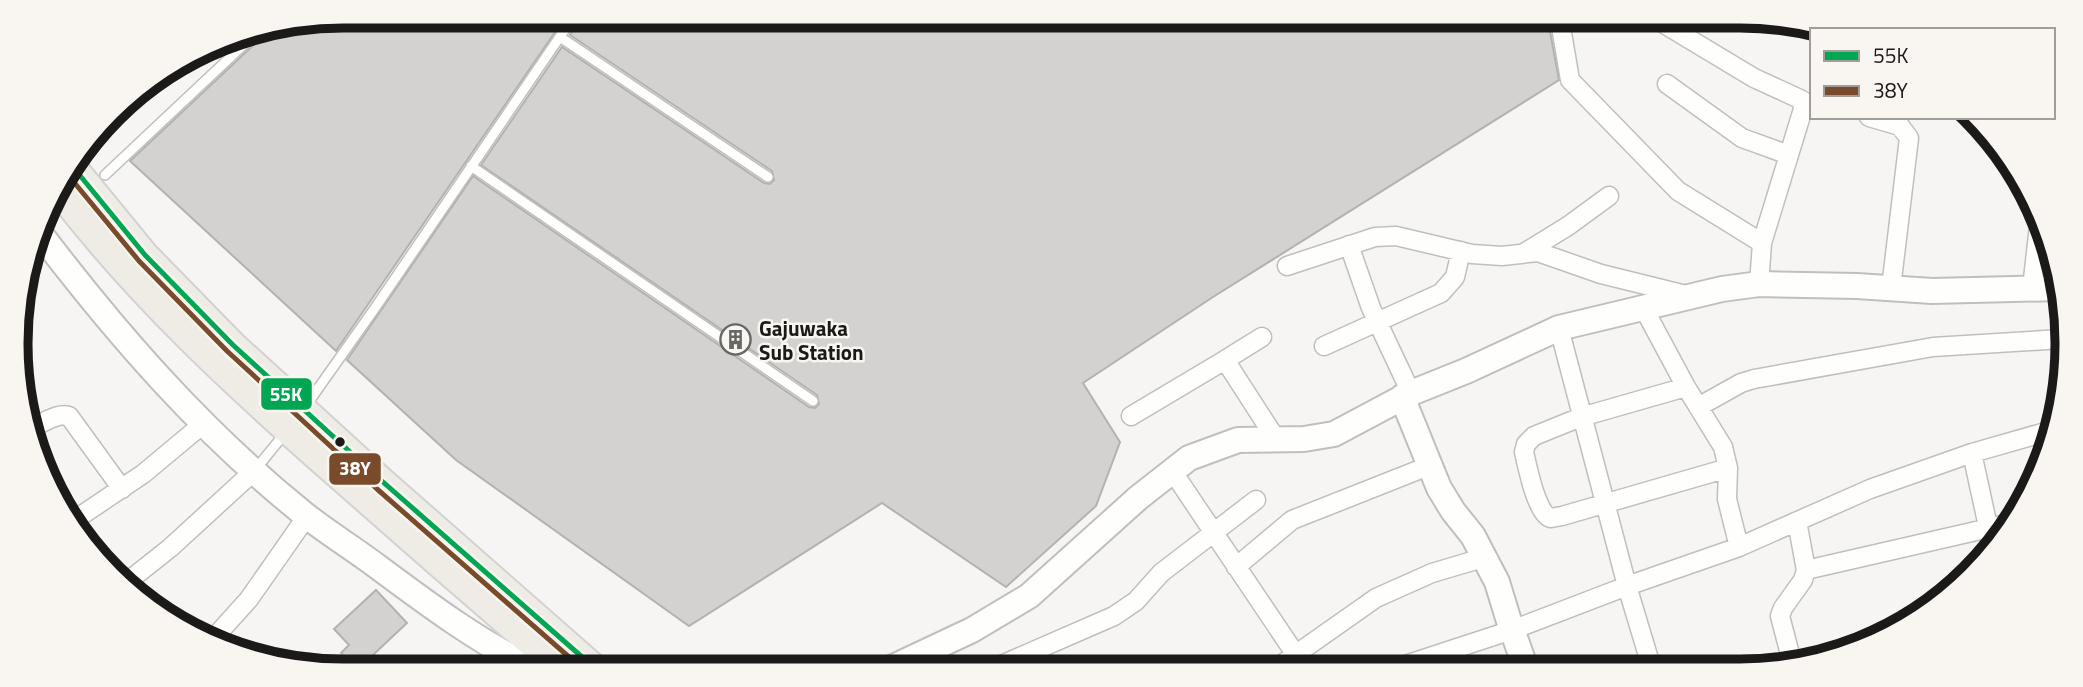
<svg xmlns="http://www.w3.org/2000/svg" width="2083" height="687" viewBox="0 0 2083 687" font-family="'Titillium Web',sans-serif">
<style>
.building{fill:#d3d2d0;stroke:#b3b2b0;stroke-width:2}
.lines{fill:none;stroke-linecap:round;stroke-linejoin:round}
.lane-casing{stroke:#c1bfbe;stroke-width:12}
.street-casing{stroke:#c1bfbe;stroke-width:21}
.secondary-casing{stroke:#c1bfbe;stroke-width:28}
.primary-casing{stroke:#d3d2d2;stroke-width:30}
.lane{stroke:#fefefd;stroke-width:9}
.street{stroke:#fefefd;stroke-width:18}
.secondary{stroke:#fefefd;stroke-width:24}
.primary{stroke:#efebe5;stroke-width:26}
.bus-1-casing{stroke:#f9f5f1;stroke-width:10}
.bus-2-casing{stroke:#f9f5f1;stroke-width:10}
.bus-1{stroke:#00a651;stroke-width:5}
.bus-2{stroke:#7a4b2a;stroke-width:5}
.bus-dot{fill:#1b1a19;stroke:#f9f5f1;stroke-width:2.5}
.labels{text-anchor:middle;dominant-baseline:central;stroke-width:5;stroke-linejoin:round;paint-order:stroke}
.poi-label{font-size:21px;font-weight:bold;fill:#1b1a19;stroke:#f9f5f1;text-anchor:start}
.rim{fill:none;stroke:#1b1a19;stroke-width:9}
.line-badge{stroke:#f9f5f1;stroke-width:2.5}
.badge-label{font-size:19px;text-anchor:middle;font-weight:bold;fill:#fff}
</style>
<rect width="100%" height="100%" fill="#f7f5f3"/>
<!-- building -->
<path class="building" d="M344,16H566L336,351L130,161L261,38L265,31Z
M581,16H1545L1549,26L1559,80L1213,297L1083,383L1120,442L1096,506L1006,587L882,503L689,626L456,460L347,360L473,176L809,407L815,408L819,404L817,395L481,165L562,47L764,183L770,184L774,180L772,171L570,35Z
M376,590L407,623L357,670L341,653L349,645L334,629Z"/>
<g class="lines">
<defs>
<path id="lane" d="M560,37L768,177
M471,166L813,401
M105,175L256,33
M305,407L375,308L574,16
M255,470L286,432"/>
<path id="street" d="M1556,16L1560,21L1570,80L1678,191L1762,243L1759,284
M1651,16L1754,78L1802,100L1803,109L1762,243
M1667,84L1742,138L1789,155
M1869,117L1900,126L1909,138L1891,288
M1349,245L1371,308L1411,393
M1524,253L1568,226L1609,196
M1287,266L1375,237L1396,236L1472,254L1502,256L1538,252L1601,274L1686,295
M2032,288L2039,226
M1643,307L1686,387L1723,447L1728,468L1727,499L1739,547
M1559,328L1627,586L1652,669
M1262,337L1225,360L1276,439
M1324,346L1441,293L1455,277L1461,251
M1686,387L1581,417L1534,436L1526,444L1524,452C1527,465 1537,516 1551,518C1551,518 1561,516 1562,516L1728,468
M1698,407L1741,383L1754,379L1933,347L2062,339
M1131,416L1225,360
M27,428C41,426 56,412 69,416L122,489
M1972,453L1992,545
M1173,472L1296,655
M70,523L143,474L203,424
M1236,567L1292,520L1431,465
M1806,570L2011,523
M127,582L170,548L254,471
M213,639L249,599L307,516
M1793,666L1780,616L1783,608L1803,580L1806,570L1797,521
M1275,669L1376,598L1432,573L1486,557
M1393,669L1512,630L1627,586L1739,547L1870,489L1972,453L2056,429
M990,670L1114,616L1136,601L1161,573L1256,500"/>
<path id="secondary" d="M39,232C118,336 202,432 304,514C328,533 354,549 378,567C429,605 480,643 538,671
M1402,397L1439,488L1453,511L1473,536L1497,582L1508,618L1526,669
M887,670L972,630L1029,596L1138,498L1189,458L1238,440L1304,439L1334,434L1411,393L1466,371L1559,328L1722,289L1759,284L1857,286L1932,291L2060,288"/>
<path id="primary" d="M73,167L145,255L233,345L383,482L598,671
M57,189C137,294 232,382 331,469C408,537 485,604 563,671"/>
</defs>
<!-- lane casing -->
<use href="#lane" class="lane-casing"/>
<!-- street casing -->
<use href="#street" class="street-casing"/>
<!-- secondary casing -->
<use href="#secondary" class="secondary-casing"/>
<!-- primary casing -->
<use href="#primary" class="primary-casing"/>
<!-- lane -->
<use href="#lane" class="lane"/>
<!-- street -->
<use href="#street" class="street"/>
<!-- secondary -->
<use href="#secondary" class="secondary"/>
<!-- primary -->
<use href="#primary" class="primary"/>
<defs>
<path id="bus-1" d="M73,167L145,255L233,345L383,482L598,671"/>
<path id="bus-2" d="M68,175L139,261L227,351L377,489L585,671"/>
</defs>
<!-- bus-1 casing -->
<use href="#bus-1" class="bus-1-casing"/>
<!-- bus-2 casing -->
<use href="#bus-2" class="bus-2-casing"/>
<!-- bus-1 -->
<use href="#bus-1" class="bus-1"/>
<!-- bus-2 -->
<use href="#bus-2" class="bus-2"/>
</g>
<!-- icons -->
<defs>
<symbol id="building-ring" viewBox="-11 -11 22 22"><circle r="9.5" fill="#f9f5f1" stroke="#686765" stroke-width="1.5"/><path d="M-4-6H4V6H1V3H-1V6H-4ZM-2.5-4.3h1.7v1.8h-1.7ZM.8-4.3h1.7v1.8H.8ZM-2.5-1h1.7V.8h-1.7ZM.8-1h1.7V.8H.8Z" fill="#686765"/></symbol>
</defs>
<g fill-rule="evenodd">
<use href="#building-ring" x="718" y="322" width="35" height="35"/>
</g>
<!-- markers -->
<circle class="bus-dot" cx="340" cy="442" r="6"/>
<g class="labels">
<!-- poi labels -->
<g class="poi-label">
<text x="759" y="328">Gajuwaka<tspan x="759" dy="24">Sub Station</tspan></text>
</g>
</g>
<!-- crop -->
<path d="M0 0H2083V687H0ZM343 28H1740A315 315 0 0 1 2055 343V344A315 315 0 0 1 1740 659H343A315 315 0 0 1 28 344V343A315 315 0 0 1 343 28Z" fill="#f9f5f1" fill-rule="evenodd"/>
<path class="rim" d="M343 28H1740A315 315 0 0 1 2055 343V344A315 315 0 0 1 1740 659H343A315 315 0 0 1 28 344V343A315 315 0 0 1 343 28Z"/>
<g class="line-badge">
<rect x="260" y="377" width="53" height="34" rx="7" fill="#00a651"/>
<rect x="328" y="452" width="54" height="34" rx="7" fill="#7a4b2a"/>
</g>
<g class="badge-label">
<text x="286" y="401">55K</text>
<text x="355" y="475">38Y</text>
</g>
<!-- legend -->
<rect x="1810" y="28" width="245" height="91" fill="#f9f5f1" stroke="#a09d9b" stroke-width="2"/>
<rect x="1824" y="51" width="35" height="10" fill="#00a651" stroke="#a09d9b" stroke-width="2"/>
<text x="1873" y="63" font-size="21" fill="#1b1a19">55K</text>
<rect x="1824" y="86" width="35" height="10" fill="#7a4b2a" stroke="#a09d9b" stroke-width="2"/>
<text x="1873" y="98" font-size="21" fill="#1b1a19">38Y</text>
</svg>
